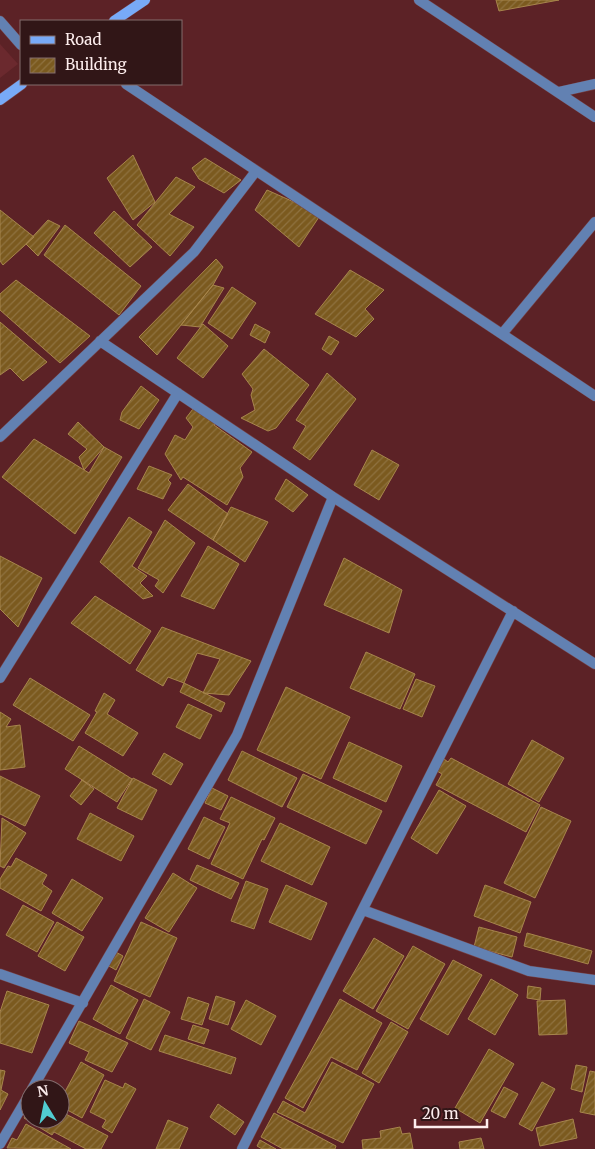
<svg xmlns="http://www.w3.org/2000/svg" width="595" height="1149" viewBox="0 0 595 1149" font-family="Merriweather,serif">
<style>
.built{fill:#6b292e}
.building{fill:url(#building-hatch);stroke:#a7854c}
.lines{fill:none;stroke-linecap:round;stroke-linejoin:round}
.street-casing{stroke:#764246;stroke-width:11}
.secondary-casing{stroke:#764246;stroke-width:11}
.street{stroke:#6281b2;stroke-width:10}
.secondary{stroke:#78aaf7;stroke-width:10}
</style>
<defs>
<pattern id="building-hatch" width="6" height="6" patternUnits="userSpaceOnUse" patternTransform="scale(1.25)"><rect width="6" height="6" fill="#7b5a1f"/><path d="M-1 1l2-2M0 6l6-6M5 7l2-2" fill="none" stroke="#8f7240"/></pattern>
</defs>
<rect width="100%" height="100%" fill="#5c2226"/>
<!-- built -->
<path class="built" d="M0,44L18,64L0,78Z"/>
<!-- building -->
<path class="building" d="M496,0H559L499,11Z
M133,155L155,202L133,220L107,178Z
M205,158L241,180L224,193L199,179L192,168Z
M176,177L195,187L169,214L194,227L170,256L137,225Z
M267,190L321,214L299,247L255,210Z
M0,210L34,237L3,265L0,261Z
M114,211L152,247L130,267L94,233Z
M48,220L60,226L38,256L26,244Z
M65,225L141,286L119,315L44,255Z
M216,259L223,267L213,285L157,355L139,337Z
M350,270L384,290L365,309L374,319L356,337L315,314Z
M16,280L90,336L60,363L0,310V294Z
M213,285L224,288L200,327L181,325Z
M232,287L256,303L232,339L208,323Z
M0,322L47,362L23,381L10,368L0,375Z
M203,324L228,346L203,378L177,358Z
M255,324L270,332L265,343L250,335Z
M329,336L339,342L331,355L322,349Z
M264,349L309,385L276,428L268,431L241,418L255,410L251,395L253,389L242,374Z
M327,373L356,399L310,460L293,448L306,426L296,420Z
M141,386L159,400L139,429L120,420L122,412Z
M196,405L218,420L214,425L252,452L240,468L243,477L227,505L183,477L181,480L165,454L175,435L185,440L193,427L186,418Z
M78,422L104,447L84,470L79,457L87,449L68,434Z
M34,439L89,473L104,447L122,457L75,534L2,477Z
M372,450L399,465L379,500L354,485Z
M149,466L172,475L168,480L171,483L163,499L137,489Z
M286,479L308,495L293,512L275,499Z
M188,484L228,514L213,540L168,510Z
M231,507L268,522L245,562L213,540Z
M129,517L152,532L132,566L147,576L140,583L153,596L143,599L100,562Z
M165,520L195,543L163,593L155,586L159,580L138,568Z
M208,546L239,564L214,609L181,596Z
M0,556L42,578L18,627L0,609Z
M344,558L402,590L389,633L324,605Z
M95,596L151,631L130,664L71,623Z
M162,627L251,661L229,695L203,693L220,659L197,653L184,683L168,677L163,686L136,670Z
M366,652L415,674L400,709L350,688Z
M30,678L90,715L73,741L13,705Z
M416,679L435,686L422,717L403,709Z
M184,683L225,703L221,712L180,692Z
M286,687L350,717L321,779L257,750Z
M104,693L115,700L107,714L138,733L123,756L85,733L97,712L95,711Z
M188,704L212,715L200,739L176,727Z
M0,712L11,719L6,727L20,725L25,767L0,770Z
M532,740L564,758L539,802L508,784Z
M349,742L402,766L386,802L333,778Z
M79,746L132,779L117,802L65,769Z
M242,751L297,778L282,807L228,780Z
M164,753L183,764L171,785L152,774Z
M451,758L540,805L526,832L436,785L442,774L437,771L444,759L448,762Z
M303,774L382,811L366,844L287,807Z
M0,776L40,796L25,826L0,814Z
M133,778L157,790L142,820L117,808Z
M82,780L94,789L81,805L70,796Z
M212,788L228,796L221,810L205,803Z
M439,790L466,806L437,854L411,838Z
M231,797L275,818L264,840L262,839L243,879L211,864L230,823L220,819Z
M541,807L571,821L535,898L504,883Z
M90,813L134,836L121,861L77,839Z
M204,817L225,827L209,859L188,849Z
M2,818L26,833L4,868L0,866Z
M280,823L330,847L312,885L261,861Z
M16,858L47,875L42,884L52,891L41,911L0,888V879L8,866L11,867Z
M197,865L239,883L231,899L190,880Z
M173,873L197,888L169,932L145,918Z
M72,879L103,898L82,931L52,913Z
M246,881L268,889L254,929L231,921Z
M286,885L327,903L311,940L269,922Z
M485,885L531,902L520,933L474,916Z
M23,905L54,922L37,952L6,935Z
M57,922L84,937L65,971L38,956Z
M141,922L177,938L150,997L114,981Z
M479,927L517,937L512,957L474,947Z
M527,933L592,951L588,964L524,946Z
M374,938L404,956L373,1009L343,991Z
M413,946L445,964L408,1029L376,1011Z
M114,951L123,956L116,970L107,965Z
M453,960L482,975L448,1035L420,1019Z
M491,979L518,995L495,1035L468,1019Z
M111,985L138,1000L120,1034L93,1019Z
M528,986L541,988L540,1000L527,998Z
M7,991L49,1005L32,1053L0,1043V1012Z
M216,996L235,1002L228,1025L209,1019Z
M188,997L209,1004L202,1025L181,1019Z
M144,999L170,1012L151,1050L126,1038Z
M340,999L382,1023L357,1070L331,1057L303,1108L285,1098Z
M246,1000L276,1016L261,1045L231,1029Z
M565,1000L567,1034L539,1035L537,1001Z
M79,1021L128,1043L112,1072L85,1060L89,1052L69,1043Z
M391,1022L408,1032L379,1083L362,1073Z
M193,1025L209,1030L204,1044L188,1039Z
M165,1035L236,1058L231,1074L159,1051Z
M489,1049L514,1064L480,1123L455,1108Z
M81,1062L104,1075L82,1118L60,1106V1101Z
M332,1062L374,1084L343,1143L277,1112L283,1101L305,1113Z
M576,1065L587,1067L582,1092L571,1089Z
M0,1070L5,1071L1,1090L8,1094L0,1110Z
M590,1071L595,1072V1115L580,1112Z
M105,1080L123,1088L125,1083L136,1089L112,1133L102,1127L106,1120L90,1112Z
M542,1082L555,1089L532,1131L519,1124Z
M504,1087L518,1094L505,1118L491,1111Z
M218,1104L244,1122L235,1135L210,1117Z
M30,1109V1119H60V1111L108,1136L101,1149H86L54,1132L52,1135L24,1118Z
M274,1113L336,1146L335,1149H283L261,1137Z
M573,1119L577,1138L540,1146L536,1128Z
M168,1120L188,1128L179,1149H156Z
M26,1124L71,1149L7,1148L12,1138L17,1140Z
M400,1127L402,1134L410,1133L413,1149H363L362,1140L381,1138L380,1131Z
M481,1138L484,1149H460L459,1142Z
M260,1140L276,1149H262L257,1146Z"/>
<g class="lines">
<defs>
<path id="street" d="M419,0L595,117
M0,21L21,45
M126,84L595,396
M559,92L595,84
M502,334L595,222
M100,341L333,497L595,664
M0,437L194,252L256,171
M0,678L178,393
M363,910L529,971L595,980
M0,974L83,1003
M32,1089L237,735L333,497
M0,1144L30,1093
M242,1149L513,611"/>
<path id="secondary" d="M114,21L145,0
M0,100L22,84"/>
</defs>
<!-- street casing -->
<use href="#street" class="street-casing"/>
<!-- secondary casing -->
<use href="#secondary" class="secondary-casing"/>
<!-- street -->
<use href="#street" class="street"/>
<!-- secondary -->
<use href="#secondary" class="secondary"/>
</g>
<!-- legend -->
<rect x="20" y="20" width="162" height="65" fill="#311617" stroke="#836c6d"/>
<rect x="30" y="36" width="25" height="8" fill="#78aaf7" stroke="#836c6d"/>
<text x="65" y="45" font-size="15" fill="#fdeded">Road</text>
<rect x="30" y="58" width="25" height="15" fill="url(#building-hatch)" stroke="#836c6d"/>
<text x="65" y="70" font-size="15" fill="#fdeded">Building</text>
<!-- north arrow -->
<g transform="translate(45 1104) rotate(350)"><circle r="24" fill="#311617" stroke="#836c6d"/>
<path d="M0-4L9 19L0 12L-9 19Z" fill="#51ccd1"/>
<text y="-8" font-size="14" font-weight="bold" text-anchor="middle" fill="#fdeded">N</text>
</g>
<!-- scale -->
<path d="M415 1119v8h72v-8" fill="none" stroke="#fdeded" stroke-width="2.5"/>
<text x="422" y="1119" font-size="15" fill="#fdeded" stroke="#311617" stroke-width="4" paint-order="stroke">20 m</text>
</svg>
